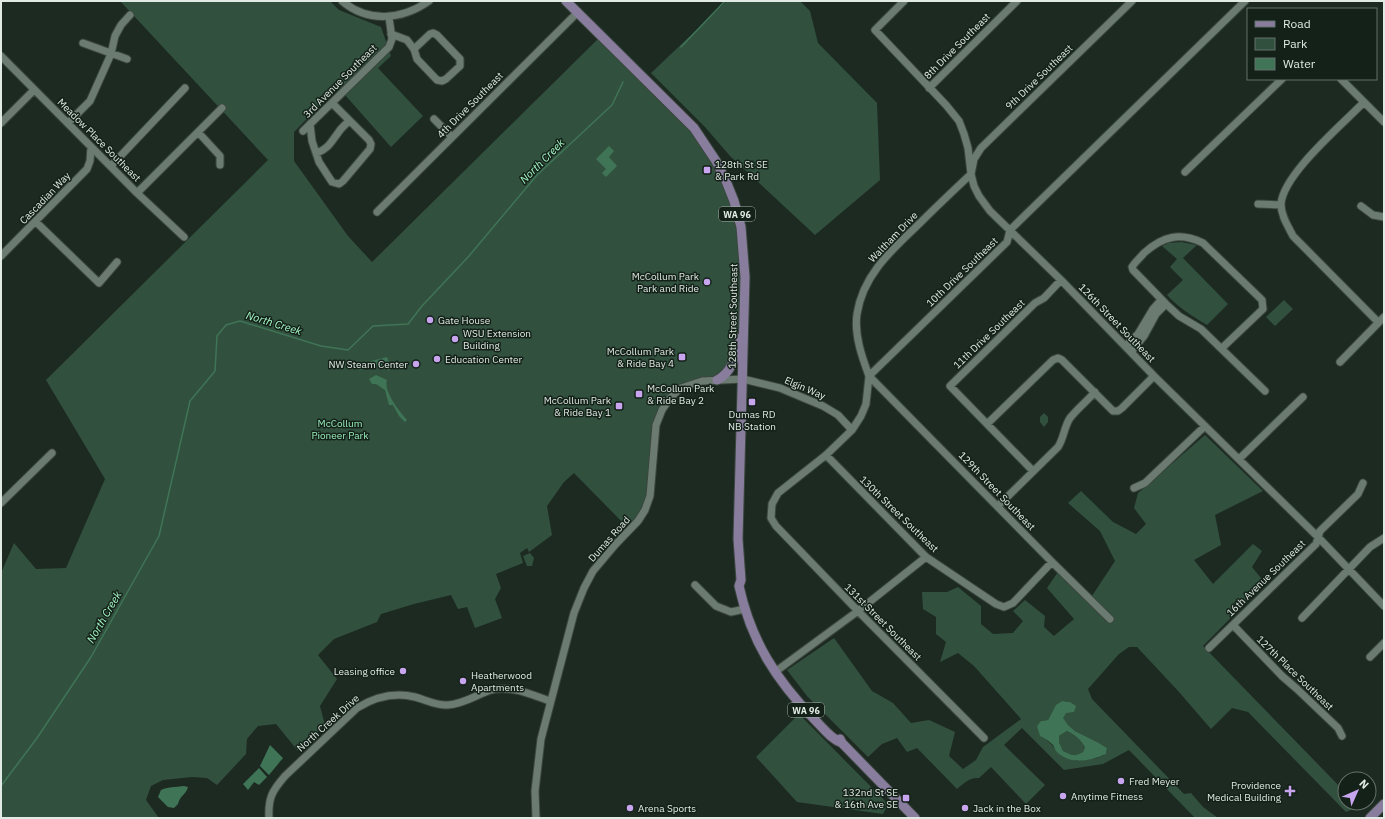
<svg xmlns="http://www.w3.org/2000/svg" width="1385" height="819" viewBox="0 0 1385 819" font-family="'IBM Plex Sans',sans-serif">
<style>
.green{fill:#32503e;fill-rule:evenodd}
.water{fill:#3f7556;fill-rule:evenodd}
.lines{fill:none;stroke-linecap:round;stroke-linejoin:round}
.stream{stroke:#3f7556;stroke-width:1.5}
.minor-casing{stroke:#3b473f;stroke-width:9}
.major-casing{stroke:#3b473f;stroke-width:11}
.minor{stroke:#6c7b71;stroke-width:7}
.major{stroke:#897d9e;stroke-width:9}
.poi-dot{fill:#c8a5ef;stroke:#132119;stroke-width:1.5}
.labels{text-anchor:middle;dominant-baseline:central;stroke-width:3;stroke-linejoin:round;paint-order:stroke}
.shield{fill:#132119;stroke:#a3aea7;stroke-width:1}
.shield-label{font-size:9px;font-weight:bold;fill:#e1eae4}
.street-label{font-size:10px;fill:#e1eae4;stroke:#132119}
.poi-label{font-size:10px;fill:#e1eae4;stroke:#132119;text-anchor:start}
.park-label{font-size:10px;fill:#9beebc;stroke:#132119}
.water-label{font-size:11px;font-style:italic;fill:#a6f9c7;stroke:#132119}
</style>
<rect width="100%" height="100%" fill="#1d2a22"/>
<!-- green -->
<path class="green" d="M120,1H330L339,10L381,27L391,56L378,68L423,116L391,147L338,87L294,132V161L348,236L372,262L601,36L706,144L741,227L743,345L722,375L702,381L671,397L656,425L650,496L632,529L629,525L627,527L574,473L564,482L547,506L552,535L529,552L527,548L520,553L523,563L496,574L501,588L495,599L502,618L475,628L467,607L458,609L451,595L414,604L381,614L377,622L334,639L318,655L337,679L320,706L325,725L298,751L276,724L258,726L247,739L246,754L217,785L207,778L192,777L163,780L151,786L146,800L159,818H1V573L14,543L36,569L66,568L105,479L46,380L268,160Z
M727,1H800L810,11L818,43L877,103L880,180L815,235L730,156L705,127L651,73Z
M1181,242L1197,245L1183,258L1228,304L1207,325C1192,316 1179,308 1167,295L1183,280L1170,267L1177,259L1162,246L1169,243Z
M1284,300L1293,309L1275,326L1266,317Z
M1044,413L1048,417V422L1044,427L1040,422V417Z
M1205,435L1263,491L1215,515L1221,545L1194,560L1213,584L1253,544L1262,551L1252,567L1265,583L1203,646L1345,792V803H1356L1360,806L1346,812L1248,712L1232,708L1211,729L1179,692L1137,647H1129L1119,654L1088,689L1092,699L1184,794L1191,793L1203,807L1218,818H1195L1129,750L1103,764L1064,770L1022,728L1004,745L1045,785L1026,804L991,767L979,778C970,777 964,783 957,789L917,748L907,752L897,738L882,744L868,757L807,696L787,670L834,638L872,691L893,703L911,723L929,720L955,732L949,756L963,769L976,760L983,747L1021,719L974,666L958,653L940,662L946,642L936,634V617L923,609L922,592H947L958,587L981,606V624L993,634L1013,633L1023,621L1013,611L1025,600L1045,616L1044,627L1054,636L1074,619L1047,588L1058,572L1088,602L1115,561L1100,531L1068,503L1081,491L1113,522L1136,534L1146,524L1134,508L1138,493ZM1062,701L1070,702L1062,718L1068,725L1075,731L1099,743L1107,748L1106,754L1097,758L1077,761L1057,752L1053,746L1047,740L1041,721L1048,720L1056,706Z
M530,553L534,558L532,566H527L523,556Z
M799,714L888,804L883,814L797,802L756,757Z
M1067,731C1075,735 1080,739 1085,747L1083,752C1074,757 1071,755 1063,751L1059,742V736Z"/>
<!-- water -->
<path class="water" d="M609,146L614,151L609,157L617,166L606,177L602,173L606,169L596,159Z
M387,357L389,362L388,364L390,369L389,371L385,366L381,367L373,365L368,368L359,370L357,365C367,361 377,360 387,357Z
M376,375L387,380C383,391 400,412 407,420L405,422L399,416L393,405H389L385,390L376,384H372L369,379Z
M1062,701L1070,702L1076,706L1074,712L1066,713L1063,718L1068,725L1075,731L1099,743L1107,748L1106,754C1090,761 1072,765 1058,753C1055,751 1055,748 1053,745C1049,741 1045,738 1040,736L1037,726L1041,721L1048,720L1056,705ZM1067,731C1075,735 1080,739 1085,747L1083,752C1074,757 1071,755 1063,751L1059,742V736Z
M270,745L283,758L269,775L260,766Z
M259,768L267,777L259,785L254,782L248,790L243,784Z
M184,786L188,787C186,795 180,795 178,804L174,808L168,807L158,797L161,790C167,787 176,787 184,786Z"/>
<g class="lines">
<!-- stream -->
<path class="stream" d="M681,47L725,1
M1,786L37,738L91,657L159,536L190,401L215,371L217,336L226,325L240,321L321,346L348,350L373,326L408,324L422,306L469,256L537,175L612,105L623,82"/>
<defs>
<path id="minor" d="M342,1C368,23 402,20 429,1
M904,1L875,30L946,105L959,121L964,134L968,148L971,174L974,186L979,196L990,211L1061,280L1154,376L1318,537L1384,606
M391,34L407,40L413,48L414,49L417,59L437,80L442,81L446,79L460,66V59L437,35L433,33L430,34L414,49
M83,43L127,59
M1,56L137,193L184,237
M1341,79L1384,122
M929,88L1017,1
M1364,102C1343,124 1283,174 1281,204C1281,216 1288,226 1293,236L1378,322
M434,119L452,137
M1,123L34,90
M68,123L90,101L111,54L115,36L121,25L130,15
M310,124L312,141L319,162L332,182L339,184L343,181L370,149L371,144L369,140L332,103
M303,131L389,47L392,39L389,17
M198,132L220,156V165
M317,153C328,149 331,142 338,133C341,128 345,125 349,121
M111,166L185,88
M1185,172L1282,79
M137,193L222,108
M1258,204L1281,205
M1361,206L1373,215L1384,217
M377,212L578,12
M36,222L99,283L117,262
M1,256L87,169L90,161L91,147
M1126,346L1138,334L1153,309L1161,300
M1222,348L1263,309L1262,300L1203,243C1180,232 1163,236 1144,253C1140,258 1135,262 1132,267L1133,270L1166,304L1179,316L1201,329L1265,391
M1131,352L1144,336L1156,314L1166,304
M1340,362L1384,317
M987,424L1053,360L1058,358L1062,360L1113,411H1118L1122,408L1154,376
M826,455L926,557L996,604L1004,607L1013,603L1052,562
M1239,459L1303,397
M1033,471L950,386L1035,303L1044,298L1061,280
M1134,488L1145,483L1205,426
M1,503L52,453
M998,506L1058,447C1064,438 1064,427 1070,418C1077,409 1087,401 1095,392
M695,585L716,606L731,612L745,609
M1302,618L1370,547L1384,538
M1110,619L1052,562L869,376C862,357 854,335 857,314C863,274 893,249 920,223C937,206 954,190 971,174L974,159L981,148L1132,1
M1233,625L1282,676L1297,689L1338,728L1342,736
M1209,648L1316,544L1320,531L1358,494L1363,483
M1370,657L1384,643
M779,669L858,611L926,557
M984,738L858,611L776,526L771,518L772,504L778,493L826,455L852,430L861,416L866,404L869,376L1007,242L1010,230L1245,1
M269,818C268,798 272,791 285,776L357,708C375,697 394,692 415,697C426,700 437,706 448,705C464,704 476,695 491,690C511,685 532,695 550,701
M536,818L535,791L541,739L574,613L584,588L593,571L615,545L638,521L645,510L650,496L656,425L662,410L671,397L681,388L702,381L743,379L780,388L823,406L838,415L852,430"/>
<path id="major" d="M566,1L694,128L716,161L726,181L734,201L741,227L745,277L738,539L741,580L739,586C751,641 776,680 815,720C823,728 831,739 842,743
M717,380C733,372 736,354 740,338
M840,739L842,743L915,818
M1370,818L1384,804"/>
</defs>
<!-- minor casing -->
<use href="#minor" class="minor-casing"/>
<!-- major casing -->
<use href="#major" class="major-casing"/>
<!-- minor -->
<use href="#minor" class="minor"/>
<!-- major -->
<use href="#major" class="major"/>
</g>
<!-- markers -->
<g class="poi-dot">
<rect x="703" y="166" width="8" height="8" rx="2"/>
<circle cx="707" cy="282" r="4"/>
<circle cx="430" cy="320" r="4"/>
<circle cx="455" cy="339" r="4"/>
<rect x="678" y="353" width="8" height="8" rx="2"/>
<circle cx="437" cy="359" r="4"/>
<circle cx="416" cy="364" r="4"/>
<rect x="635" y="390" width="8" height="8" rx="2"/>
<rect x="748" y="398" width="8" height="8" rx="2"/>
<rect x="615" y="402" width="8" height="8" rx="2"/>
<circle cx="403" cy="671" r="4"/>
<circle cx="463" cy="681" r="4"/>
<circle cx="1121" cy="781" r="4"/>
<path d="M1288 785h4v4h4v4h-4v4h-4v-4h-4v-4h4z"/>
<circle cx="1063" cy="796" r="4"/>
<rect x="902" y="794" width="8" height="8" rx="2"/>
<circle cx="630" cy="808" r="4"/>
<circle cx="965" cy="808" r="4"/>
</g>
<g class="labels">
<!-- shield labels -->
<g class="shield">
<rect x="719" y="207" width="36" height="14" rx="3"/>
<rect x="788" y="703" width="36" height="14" rx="3"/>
</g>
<g class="shield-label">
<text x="737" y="214">WA 96</text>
<text x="806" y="710">WA 96</text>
</g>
<!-- street labels -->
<g class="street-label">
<text transform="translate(957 46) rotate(-45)">8th Drive Southeast</text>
<text transform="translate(1039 77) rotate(-44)">9th Drive Southeast</text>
<text transform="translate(340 81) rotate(-45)">3rd Avenue Southeast</text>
<text transform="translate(470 105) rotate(-45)">4th Drive Southeast</text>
<text transform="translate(99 140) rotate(45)">Meadow Place Southeast</text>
<text transform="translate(45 198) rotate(-46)">Cascadian Way</text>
<text transform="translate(893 237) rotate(-46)">Waltham Drive</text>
<text transform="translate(962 272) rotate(-44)">10th Drive Southeast</text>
<text transform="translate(733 316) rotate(-89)">128th Street Southeast</text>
<text transform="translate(1117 323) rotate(46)">126th Street Southeast</text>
<text transform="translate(989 334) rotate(-44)">11th Drive Southeast</text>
<text transform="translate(805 388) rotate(23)">Elgin Way</text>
<text transform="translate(997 491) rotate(46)">129th Street Southeast</text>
<text transform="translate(899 514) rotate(44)">130th Street Southeast</text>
<text transform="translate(609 539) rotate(-48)">Dumas Road</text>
<text transform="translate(1266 578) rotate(-44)">16th Avenue Southeast</text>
<text transform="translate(883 622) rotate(45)">131st Street Southeast</text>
<text transform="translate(1295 673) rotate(44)">127th Place Southeast</text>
<text transform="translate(328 723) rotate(-42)">North Creek Drive</text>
</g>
<!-- poi labels -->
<g class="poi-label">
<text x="715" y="164">128th St SE<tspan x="715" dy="12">&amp; Park Rd</tspan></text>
<text x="699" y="276" text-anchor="end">McCollum Park<tspan x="699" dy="12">Park and Ride</tspan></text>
<text x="438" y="320">Gate House</text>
<text x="463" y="333">WSU Extension<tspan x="463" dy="12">Building</tspan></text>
<text x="674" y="351" text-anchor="end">McCollum Park<tspan x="674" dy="12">&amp; Ride Bay 4</tspan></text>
<text x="445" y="359">Education Center</text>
<text x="408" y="364" text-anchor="end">NW Steam Center</text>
<text x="647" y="388">McCollum Park<tspan x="647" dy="12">&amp; Ride Bay 2</tspan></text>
<text x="611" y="400" text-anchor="end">McCollum Park<tspan x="611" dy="12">&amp; Ride Bay 1</tspan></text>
<text x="752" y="414" text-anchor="middle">Dumas RD<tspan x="752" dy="12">NB Station</tspan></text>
<text x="395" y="671" text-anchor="end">Leasing office</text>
<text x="471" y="675">Heatherwood<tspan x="471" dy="12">Apartments</tspan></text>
<text x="1129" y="781">Fred Meyer</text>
<text x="1281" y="785" text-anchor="end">Providence<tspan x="1281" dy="12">Medical Building</tspan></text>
<text x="898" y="792" text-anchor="end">132nd St SE<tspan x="898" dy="12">&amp; 16th Ave SE</tspan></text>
<text x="1071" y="796">Anytime Fitness</text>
<text x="638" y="808">Arena Sports</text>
<text x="973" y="808">Jack in the Box</text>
</g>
<!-- park labels -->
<g class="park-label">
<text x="340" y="423">McCollum<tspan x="340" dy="12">Pioneer Park</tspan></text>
</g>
<!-- water labels -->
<g class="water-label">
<text transform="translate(542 161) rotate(-45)">North Creek</text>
<text transform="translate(274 323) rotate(17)">North Creek</text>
<text transform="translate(104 617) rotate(-60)">North Creek</text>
</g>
</g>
<!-- border -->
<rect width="1385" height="819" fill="none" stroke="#e1eae4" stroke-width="4"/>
<!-- legend -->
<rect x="1247" y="8" width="130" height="72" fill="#132119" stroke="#65716a"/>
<rect x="1255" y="21" width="20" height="6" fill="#897d9e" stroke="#65716a"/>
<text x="1283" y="28" font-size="12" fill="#e1eae4">Road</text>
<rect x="1255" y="38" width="20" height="12" fill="#32503e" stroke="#65716a"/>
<text x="1283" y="48" font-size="12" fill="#e1eae4">Park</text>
<rect x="1255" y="58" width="20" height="12" fill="#3f7556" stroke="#65716a"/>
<text x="1283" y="68" font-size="12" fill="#e1eae4">Water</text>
<!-- north arrow -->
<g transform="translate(1357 791) rotate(45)"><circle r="19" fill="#132119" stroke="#65716a"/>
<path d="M0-3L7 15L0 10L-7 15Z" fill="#c8a5ef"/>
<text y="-6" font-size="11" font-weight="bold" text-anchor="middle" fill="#e1eae4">N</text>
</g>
</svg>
